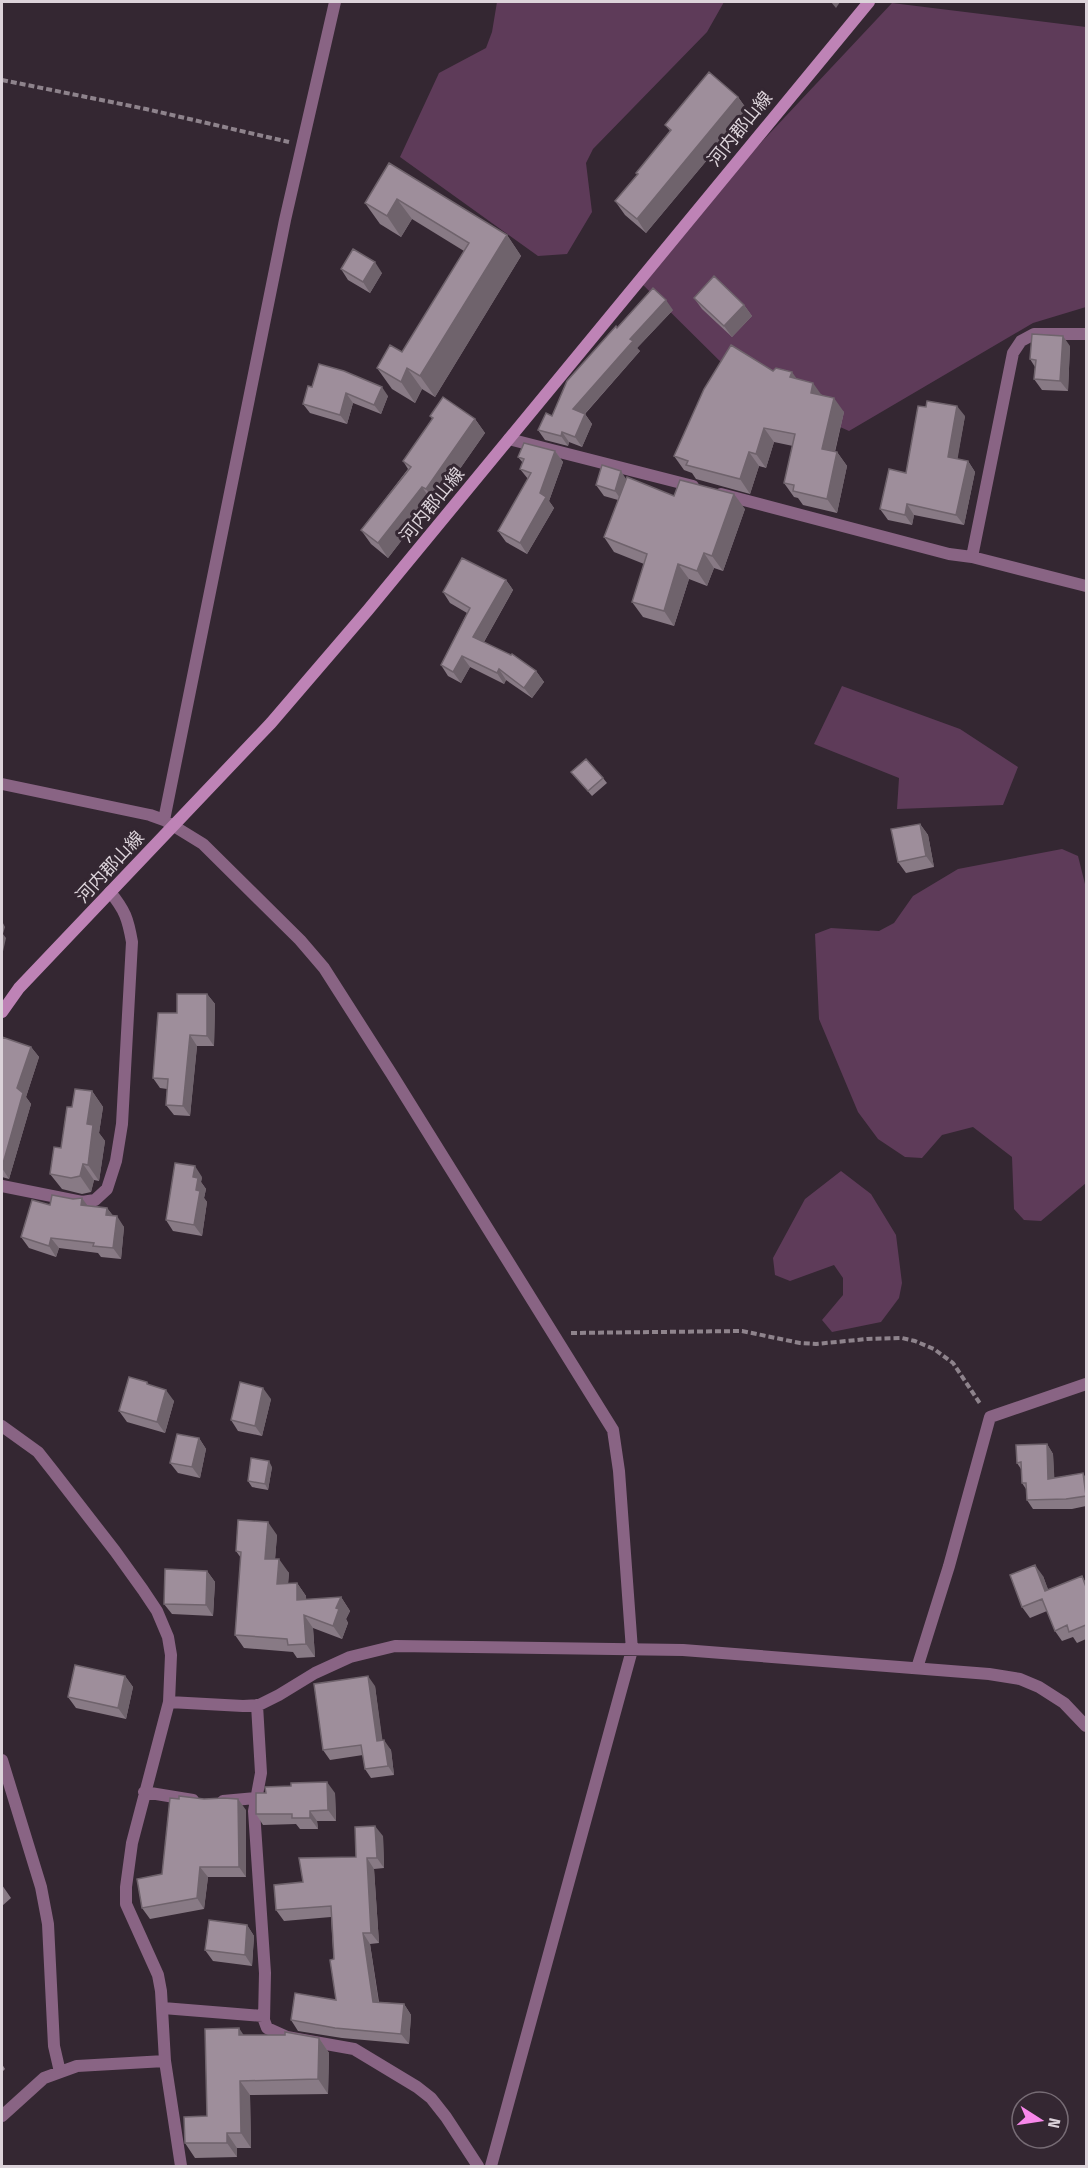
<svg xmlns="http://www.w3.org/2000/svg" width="1088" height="2168" viewBox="0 0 1088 2168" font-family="'Fira Sans Condensed','Noto Sans JP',sans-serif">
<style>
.green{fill:#5e3b59}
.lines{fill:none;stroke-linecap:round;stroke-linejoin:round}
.path{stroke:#8e838c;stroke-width:4;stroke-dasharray:6 3;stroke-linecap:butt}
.street{stroke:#896484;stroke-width:12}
.secondary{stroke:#be83b6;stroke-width:12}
.wall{fill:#887a85}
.shaded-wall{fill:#6f636c}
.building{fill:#9e8e9b;stroke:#6f636c;stroke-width:1.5}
.labels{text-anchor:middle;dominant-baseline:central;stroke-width:6;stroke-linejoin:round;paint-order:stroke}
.street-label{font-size:18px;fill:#dcd3da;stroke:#342732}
</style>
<rect width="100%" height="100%" fill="#342732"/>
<!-- green -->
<path class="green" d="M497,2H724L707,32L593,149L586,163L592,212L567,254L538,256L400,157L439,73L486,48L492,32Z
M892,3L1086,27V307L1033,323L849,431L742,383L635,277Z
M842,686L960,729L1018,767L1003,805L897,809L899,778L814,744Z
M1062,849L1078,856L1086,888V1183L1041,1221L1024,1220L1014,1209L1012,1157L973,1127L942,1135L922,1158L905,1157L878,1139L858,1112L819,1019L815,934L831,928L879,931L894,923L913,896L958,869Z
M841,1171L871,1194L896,1235L902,1283L899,1298L881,1322L832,1332L822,1320L843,1295V1278L834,1265L790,1281L775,1275L773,1258L805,1199Z"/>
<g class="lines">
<!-- path -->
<path class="path" d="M2,80L146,109L289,142
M571,1333L742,1331L800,1343L816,1344L867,1339L902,1338L915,1341L934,1349L953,1363L981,1405"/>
<!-- street -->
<path class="street" d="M509,439L693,486
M721,494L949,554L972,557L1086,586
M972,557L1013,353L1021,341L1034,334H1086
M2,784L150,815L164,820L203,844L300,940L324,968L391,1073L613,1430L619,1471L632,1650L491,2166
M164,820L285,220L335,2
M2,1186L82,1202L95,1200L107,1189L116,1161L122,1124L132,942C128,919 125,910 110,892
M2,1426L38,1452L53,1471L115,1551L143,1590L157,1611L168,1637L171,1655L169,1702L132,1843L126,1887V1904L158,1975L161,1991L165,2061L181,2166
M917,1668L949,1566L990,1417L1086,1384
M169,1702L243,1706L259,1705L279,1695L315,1673L350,1657L395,1646L683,1650L989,1674L1020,1679L1039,1687L1064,1703L1086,1726
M257,1705L261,1773L254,1811L265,1973L264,2020L267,2028L287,2037L354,2049L417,2087L431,2098L446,2117L478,2166
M2,1760L41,1887L48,1924L54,2046L60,2072
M144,1792L193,1800
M223,1801L256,1798
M163,2008L263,2016
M2,2116L44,2078L77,2066L165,2061"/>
<!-- secondary -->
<path class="secondary" d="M2,1012L19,988L271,723L368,610L869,2"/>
</g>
<!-- wall -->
<path class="wall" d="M738,97L748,111L646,233L625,215L615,201L637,175L636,173L670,131L665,125Z
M389,163L507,235L521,256L435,397L422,389L415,403L392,389L377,368L402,352L464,251L412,219L401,237L380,224L365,203Z
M341,269L382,273L370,293L348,280Z
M694,298L744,305L752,316L732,337L702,309Z
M673,310L637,348L640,351L585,414L592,424L582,447L569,442L568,446L545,440L538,430L552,416L617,328Z
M1070,346L1068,391L1042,390L1034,379L1035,367L1030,359Z
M773,371L797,379L822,395L844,412L835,452H837L847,466L837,513L803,505L798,498L794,497L784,483L793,446L774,442L766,468L759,466L750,494L696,479L692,473L684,470L674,456Z
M312,387L388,396L381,414L353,403L347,424L310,413L303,404Z
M430,416L475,419L485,433L436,503L432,501L388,558L371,544L361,530L408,469L403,461L432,419Z
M965,416L957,459L968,461L975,472L964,525L914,515L912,525L888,520L880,509L906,473Z
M555,451L563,462L549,501L554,508L527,554L506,542L498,531L528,479L520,469L523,463L518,457Z
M627,479L674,496L745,509L723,571L714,568L707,586L689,579L674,626L643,617L632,602L644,564L614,552L604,537L618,500L604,496L596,485Z
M506,580L513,590L484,642L536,671L544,682L532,698L506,680L504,684L470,667L461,683L448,676L441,665L467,613L450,603L443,592Z
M571,772L603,778L607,783L592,796Z
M920,824L928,835L934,867L906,873L898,862Z
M207,994L215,1004L214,1046H197L190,1116L174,1115L166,1105L167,1089L160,1088L153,1078L177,1013Z
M2,1037L31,1047L39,1057L26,1097L31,1104L9,1179L2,1177Z
M92,1091L103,1107L99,1133L105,1141L99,1181L94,1180L91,1192L82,1194L62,1189L50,1174L61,1148L72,1107Z
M202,1177L201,1182L206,1189L204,1198L207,1202L202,1236L173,1231L166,1220Z
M50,1205H87L107,1208L113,1216L124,1227L121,1259L101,1257L98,1253L59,1248L56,1257L29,1248L21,1237Z
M147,1382L149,1385L174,1401L165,1433L127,1422L119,1411Z
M271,1399L262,1436L238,1431L231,1420Z
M199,1438L206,1449L200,1478L178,1473L170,1463Z
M1047,1444L1053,1454L1054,1478H1086V1506L1072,1509H1033L1027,1500L1026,1489L1022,1483L1021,1469L1017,1463Z
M272,1467L268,1490L252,1487L248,1481Z
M277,1535L275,1559L289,1573L288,1583H297L306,1596V1600L341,1597L350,1611L346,1619L348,1623L342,1639L313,1628L315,1657L297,1658L293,1652L244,1648L235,1635L241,1558L236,1551Z
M207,1571L215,1582L213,1616L172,1614L164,1604Z
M1043,1576L1048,1590L1082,1576L1086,1583V1639L1077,1643L1073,1637L1062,1641L1055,1631L1047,1611L1030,1618L1022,1607Z
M125,1676L133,1687L126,1719L76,1708L68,1697Z
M375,1686L382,1741L391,1750L394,1775L371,1778L365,1769L363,1755L330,1760L323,1750Z
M335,1793L336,1821H317L318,1829H300L296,1824L263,1825L256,1814Z
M246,1810V1877H208L204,1909L150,1919L142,1908L162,1874Z
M383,1836L384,1868L374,1869L379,1943L370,1944L379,2002L404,2004L411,2015L409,2044L342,2038L298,2031L291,2020L336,2000L331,1917L284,1921L276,1910L303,1882L356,1857Z
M2,1885L11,1898L2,1906Z
M247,1925L254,1936L252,1966L213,1961L205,1950Z
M244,2035L319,2038L329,2053L328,2094L250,2095L251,2148H237V2157L195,2158L185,2143L207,2116Z
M2,2064L5,2069L2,2072Z"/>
<!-- shaded-wall -->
<path class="shaded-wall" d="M831,2H840L836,8Z
M738,97L748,111L646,233L637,219Z
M397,199L412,219L401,237L387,216Z
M507,235L521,256L435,397L420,376Z
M375,262L382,273L370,293L363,282Z
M666,300L673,310L637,348L640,351L580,419L573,409L630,339Z
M744,305L752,316L732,337L724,326Z
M1063,336L1070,346L1068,391L1060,381Z
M407,368L422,389L415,403L401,382Z
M792,372L802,386L790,377Z
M813,383L823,397L811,393Z
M382,387L388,396L381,414L374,405Z
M346,393L353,403L347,424L340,415Z
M834,398L844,412L832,463L822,449Z
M957,406L965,416L956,468L948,457Z
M585,414L592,424L582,447L575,437Z
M475,419L485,433L436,503L426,489Z
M764,428L774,442L766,468L756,454Z
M562,432L569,442L568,446L561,436Z
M555,451L563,462L549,501L554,508L527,554L520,543L540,493Z
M749,452L759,466L750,494L740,479Z
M837,452L847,466L837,513L827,499Z
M968,461L975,472L964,525L956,515Z
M621,471L628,482L622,501L615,491Z
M422,487L432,501L388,558L378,543Z
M734,494L745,509L723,571L712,556Z
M907,504L914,515L912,525L905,515Z
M704,553L714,568L707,586L697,571Z
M678,564L689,579L674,626L664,611Z
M506,580L513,590L481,647L473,637Z
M462,656L470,667L461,683L453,672Z
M499,669L506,680L504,684L497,673Z
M536,671L544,682L532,698L524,688Z
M920,824L928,835L934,867L926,856Z
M2,921L5,927L3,934L6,938L2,956Z
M207,994L215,1004L214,1046L207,1036Z
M190,1035L197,1046L190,1116L183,1106Z
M31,1047L39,1057L26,1097L31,1104L9,1179L2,1168L17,1088Z
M92,1091L103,1107L99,1133L105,1141L99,1181L88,1165L87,1124Z
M83,1164L94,1180L91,1192L80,1176Z
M195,1166L202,1177L201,1182L206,1189L204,1198L207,1202L202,1236L194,1225L193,1177Z
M82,1198L90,1209L81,1205Z
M107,1208L115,1218L106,1215Z
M117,1216L124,1227L121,1259L113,1248Z
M51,1238L59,1248L56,1257L49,1246Z
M263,1388L271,1399L262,1436L255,1426Z
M166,1390L174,1401L165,1433L157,1422Z
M199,1438L206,1449L200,1478L192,1467Z
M1047,1444L1053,1454L1055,1488L1048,1479Z
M269,1461L272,1467L268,1490L265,1484Z
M1083,1473L1086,1478V1496Z
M268,1522L277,1535L274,1572L265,1559Z
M279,1559L289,1573L287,1597L277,1584Z
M1035,1565L1043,1576L1053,1602L1045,1591Z
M207,1571L215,1582L213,1616L206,1605Z
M297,1583L306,1596L307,1613L297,1600Z
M341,1597L350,1611L346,1619L348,1623L342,1639L333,1626L336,1608Z
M304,1615L313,1628L315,1657L306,1644Z
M125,1676L133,1687L126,1719L118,1708Z
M368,1676L375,1686L384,1751L377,1741Z
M384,1740L391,1750L394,1775L388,1766Z
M327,1782L335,1793L336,1821L328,1810Z
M238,1799L246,1810V1877L239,1867Z
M310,1811L317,1821L318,1829L310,1818Z
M375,1826L383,1836L384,1868L377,1858Z
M367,1858L374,1869L379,1943L371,1933Z
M200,1867L208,1877L204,1909L197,1898Z
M247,1925L254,1936L252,1966L245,1955Z
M363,1933L370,1944L380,2012L373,2002Z
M404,2004L411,2015L409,2044L401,2034Z
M239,2028L249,2043L239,2035Z
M319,2038L329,2053L328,2094L318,2079Z
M240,2081L250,2095L251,2148L241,2133Z
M227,2133L237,2148V2157L227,2143Z"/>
<!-- building -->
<path class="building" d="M709,72L738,97L637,219L615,201L638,174L636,173L671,130L665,125Z
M389,163L507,235L420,376L407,368L401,382L377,368L390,345L402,352L469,243L397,199L387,216L365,203Z
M353,249L375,262L363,282L341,269Z
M714,276L744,305L724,326L694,298Z
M653,288L666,300L630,339L633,341L573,409L585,414L575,437L562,432L561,436L538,430L546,413L552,416L567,381L616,326L617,328Z
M1032,334L1063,336L1060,381L1034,379L1036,360L1030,359Z
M731,345L773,371L776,368L792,372L790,377L813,383L811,393L834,398L822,449L837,452L827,499L793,491L794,485L784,483L795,434L764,428L756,454L749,452L740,479L686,465L688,461L674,456L704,389Z
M319,364L344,371L382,387L374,405L346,393L340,415L303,404L308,386L312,387Z
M443,397L475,419L426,489L422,487L378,543L361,530L411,467L403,461L433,418L430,416Z
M927,401L957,406L948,457L968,461L956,515L907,504L905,515L880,509L889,469L906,473L918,406L926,407Z
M524,443L555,451L540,493L546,497L520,543L498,531L531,473L520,469L524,459L518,457Z
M602,465L621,471L615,491L596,485Z
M627,477L674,496L680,480L734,494L712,556L704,553L697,571L678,564L664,611L632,602L647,554L604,537Z
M462,558L506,580L473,637L511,655L512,654L536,671L524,688L499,669L497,673L462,656L453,672L441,665L470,608L443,592Z
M586,759L603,778L588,791L571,772Z
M920,824L926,856L898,862L891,829Z
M177,994H207V1036L190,1035L183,1106L166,1105L168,1079L153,1078L158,1013H177Z
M2,1037L31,1047L17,1088L23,1093L2,1167Z
M75,1089L92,1091L87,1124L93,1125L88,1165L83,1164L80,1176L71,1178L50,1174L54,1147L61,1148L67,1107H72Z
M175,1163L195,1166L193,1177L198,1178L196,1190L200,1191L194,1225L166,1220Z
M52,1195L73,1199L82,1198L81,1205L107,1208L106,1215L117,1216L113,1248L93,1246L94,1243L51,1238L49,1246L21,1237L32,1200L50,1205Z
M129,1377L147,1382V1384L166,1390L157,1422L119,1411Z
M240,1382L263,1388L255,1426L231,1420Z
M177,1434L199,1438L192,1467L170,1463Z
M1047,1444L1048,1479L1083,1473L1086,1496L1066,1499L1027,1500L1026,1483H1022L1021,1462L1017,1463L1016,1445Z
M251,1458L269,1461L265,1484L248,1481Z
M238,1520L268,1522L265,1559H279L277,1584L297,1583V1600L341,1597L336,1608L339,1609L333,1626L304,1615L306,1644L288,1645L287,1639L235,1635L241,1552L236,1551Z
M1035,1565L1045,1591L1082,1576L1086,1587V1625L1069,1632L1067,1625L1055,1631L1042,1599L1022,1607L1010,1575Z
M165,1569L207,1571L206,1605L164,1604Z
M75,1665L125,1676L118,1708L68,1697Z
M368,1676L377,1741L384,1740L388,1766L365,1769L361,1745L323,1750L314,1684Z
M327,1782L328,1810L310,1811V1818H292V1814H256V1793H266L265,1787L291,1786V1783Z
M179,1796L204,1799L224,1798L238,1799L239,1867H200L197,1898L142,1908L137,1879L162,1874L170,1798L179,1799Z
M375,1826L377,1858H367L371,1933H363L373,2002L404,2004L401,2034L335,2028L291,2020L295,1993L336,2000L330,1960L334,1959L331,1906L276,1910L274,1885L303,1882L299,1858L356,1857L355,1827Z
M209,1920L247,1925L245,1955L205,1950Z
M239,2028V2035H285V2032L319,2038L318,2079L240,2081L241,2133H227V2143H185L184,2117L207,2116L205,2029Z"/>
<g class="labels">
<!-- street labels -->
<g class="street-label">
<text transform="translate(740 129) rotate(-51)">河内郡山線</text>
<text transform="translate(432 505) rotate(-51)">河内郡山線</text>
<text transform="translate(110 867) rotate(-47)">河内郡山線</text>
</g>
</g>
<!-- border -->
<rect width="1088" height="2168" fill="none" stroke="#dcd3da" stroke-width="6"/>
<!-- north arrow -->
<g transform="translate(1040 2120) rotate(102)"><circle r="28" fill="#342732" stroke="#776c75" stroke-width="1.5"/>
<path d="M0-4.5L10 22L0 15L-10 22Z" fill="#f888ea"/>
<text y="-9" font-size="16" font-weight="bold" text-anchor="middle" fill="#dcd3da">N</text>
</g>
</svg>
